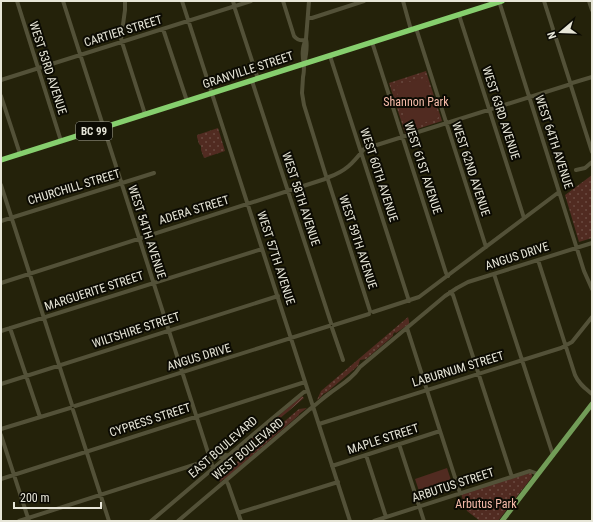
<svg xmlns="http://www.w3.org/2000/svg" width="593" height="522" viewBox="0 0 593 522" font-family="'Roboto Condensed',sans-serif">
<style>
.grass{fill:url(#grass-dots)}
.garden{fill:url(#garden-furrows)}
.pitch{fill:#512b21}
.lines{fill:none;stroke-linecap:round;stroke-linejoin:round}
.minor{stroke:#535138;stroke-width:4}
.major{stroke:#729d58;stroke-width:5}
.highway{stroke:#86cf6e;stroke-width:5.5}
.labels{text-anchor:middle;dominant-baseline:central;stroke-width:4;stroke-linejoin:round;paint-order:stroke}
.shield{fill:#0c0b03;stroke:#a5a498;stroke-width:1}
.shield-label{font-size:11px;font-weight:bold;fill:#e7e6d8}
.street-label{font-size:12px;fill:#e7e6d8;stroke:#0c0b03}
.park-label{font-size:12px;fill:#f6bbaa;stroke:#0c0b03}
</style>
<defs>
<pattern id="grass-dots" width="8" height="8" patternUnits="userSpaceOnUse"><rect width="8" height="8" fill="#512b21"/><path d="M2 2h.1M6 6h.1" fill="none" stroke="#6a4a40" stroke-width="1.8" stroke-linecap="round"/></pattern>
<pattern id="garden-furrows" width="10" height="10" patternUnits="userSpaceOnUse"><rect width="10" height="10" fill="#512b21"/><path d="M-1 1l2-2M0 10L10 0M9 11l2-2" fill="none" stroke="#6a4a40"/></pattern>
</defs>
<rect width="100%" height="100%" fill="#24220a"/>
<!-- grass -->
<path class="grass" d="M426,71L442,121L405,133L389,83Z
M218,128L225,151L204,158L201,150V146L199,144L197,137V135Z
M592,175V238L579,242L565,195Z
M408,317L409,321V324L396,333L395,332L393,334V336L366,359L360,360L358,366L327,392L323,394L321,397L317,400L321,391Z
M307,408L299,414V415L232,473L225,479H224L220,482L218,478L299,409Z
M530,473H532V477L498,521H480L467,511L461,494Z"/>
<!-- garden -->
<path class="garden" d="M302,396L304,398L215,473L213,471Z"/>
<!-- pitch -->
<path class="pitch" d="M424,78L426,79L438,118L408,128L395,86Z
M447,468L454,489L422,500L415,479Z"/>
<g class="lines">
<!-- minor -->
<path class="minor" d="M17,1L61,141
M63,1L213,468
M125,1V10L121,39L145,114
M182,1L350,521
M233,1L235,9L258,79
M283,1L294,36C297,40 300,41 306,40
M309,1L306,39C308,47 306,56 304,65C304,69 304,73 303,77L302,93L304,105L326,176
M403,1L411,30
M499,1L584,271L592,289
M544,1L570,82
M589,1L592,10
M459,15L524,218
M308,18H312L364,1
M416,28L486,247
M163,29L187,101
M372,42L446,273L448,276
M330,56L409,301
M304,64C302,57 302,46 306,40
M1,80L251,1
M252,81L331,323
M572,83L592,77
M571,86L592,152
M1,96L20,154
M576,170L585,168L592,162
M329,177C346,171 353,163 364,149L568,85
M328,180L370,311
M1,185L72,405
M1,221L154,173
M538,260L575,375C579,384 585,388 592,394
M494,274L553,455
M1,283L325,179
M450,292L453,295L512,477
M373,312L419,297L559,192
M334,325L369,314
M10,328L40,417
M332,328L343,360
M407,328L460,493
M1,331L262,249
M1,384L278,296
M75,406L329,326
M73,410L109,521
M319,424L561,348L572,342L592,317
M1,429L70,408
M1,435L29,521
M399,444L424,521
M366,455L386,517
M332,466L440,431
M1,479L305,382
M226,481L228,484L241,521
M238,513L338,482
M19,521L206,461L226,455L228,456
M151,521L268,422L304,392L308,391
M178,521L310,409C317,404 323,398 330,393C341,385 353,378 360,367L445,296L457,288L468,282L592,243
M374,521L530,471L538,474"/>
<!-- major -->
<path class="major" d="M502,521L592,404"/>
<!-- highway -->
<path class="highway" d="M1,160L502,1"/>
</g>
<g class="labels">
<!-- shield labels -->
<rect class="shield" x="76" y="122" width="36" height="18" rx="3"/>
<g class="shield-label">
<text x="94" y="131">BC 99</text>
</g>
<!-- street labels -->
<g class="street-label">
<text transform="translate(123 31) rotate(-17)">CARTIER STREET</text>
<text transform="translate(48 68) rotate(72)">WEST 53RD AVENUE</text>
<text transform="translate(248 70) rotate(-18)">GRANVILLE STREET</text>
<text transform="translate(501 113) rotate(72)">WEST 63RD AVENUE</text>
<text transform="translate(554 142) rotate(72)">WEST 64TH AVENUE</text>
<text transform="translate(423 168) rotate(72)">WEST 61ST AVENUE</text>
<text transform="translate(471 169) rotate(72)">WEST 62ND AVENUE</text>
<text transform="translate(379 175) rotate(72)">WEST 60TH AVENUE</text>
<text transform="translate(74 187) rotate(-17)">CHURCHILL STREET</text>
<text transform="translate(301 199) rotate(72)">WEST 58TH AVENUE</text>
<text transform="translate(194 210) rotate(-17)">ADERA STREET</text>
<text transform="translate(147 232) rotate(72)">WEST 54TH AVENUE</text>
<text transform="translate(358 242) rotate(72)">WEST 59TH AVENUE</text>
<text transform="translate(517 256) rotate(-18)">ANGUS DRIVE</text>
<text transform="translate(276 258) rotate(72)">WEST 57TH AVENUE</text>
<text transform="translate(94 291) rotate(-18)">MARGUERITE STREET</text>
<text transform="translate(136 330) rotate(-18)">WILTSHIRE STREET</text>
<text transform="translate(199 357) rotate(-17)">ANGUS DRIVE</text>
<text transform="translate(458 369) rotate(-17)">LABURNUM STREET</text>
<text transform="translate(150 420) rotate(-18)">CYPRESS STREET</text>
<text transform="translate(383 439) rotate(-18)">MAPLE STREET</text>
<text transform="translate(223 447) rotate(-41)">EAST BOULEVARD</text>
<text transform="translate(248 449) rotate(-40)">WEST BOULEVARD</text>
<text transform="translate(453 485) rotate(-18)">ARBUTUS STREET</text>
</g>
<!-- park labels -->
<g class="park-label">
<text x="416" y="102">Shannon Park</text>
<text x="486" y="504">Arbutus Park</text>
</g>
</g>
<!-- border -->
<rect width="593" height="522" fill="none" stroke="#e7e6d8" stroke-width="4"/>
<!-- north arrow -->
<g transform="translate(561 32) rotate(251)" stroke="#0c0b03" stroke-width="3" paint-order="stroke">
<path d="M0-3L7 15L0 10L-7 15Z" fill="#e7e6d8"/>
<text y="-6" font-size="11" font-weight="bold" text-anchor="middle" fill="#e7e6d8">N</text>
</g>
<!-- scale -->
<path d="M14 502v6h87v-6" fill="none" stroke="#e7e6d8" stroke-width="2"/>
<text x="20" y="502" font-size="12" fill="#e7e6d8" stroke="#0c0b03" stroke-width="3" paint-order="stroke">200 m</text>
</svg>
